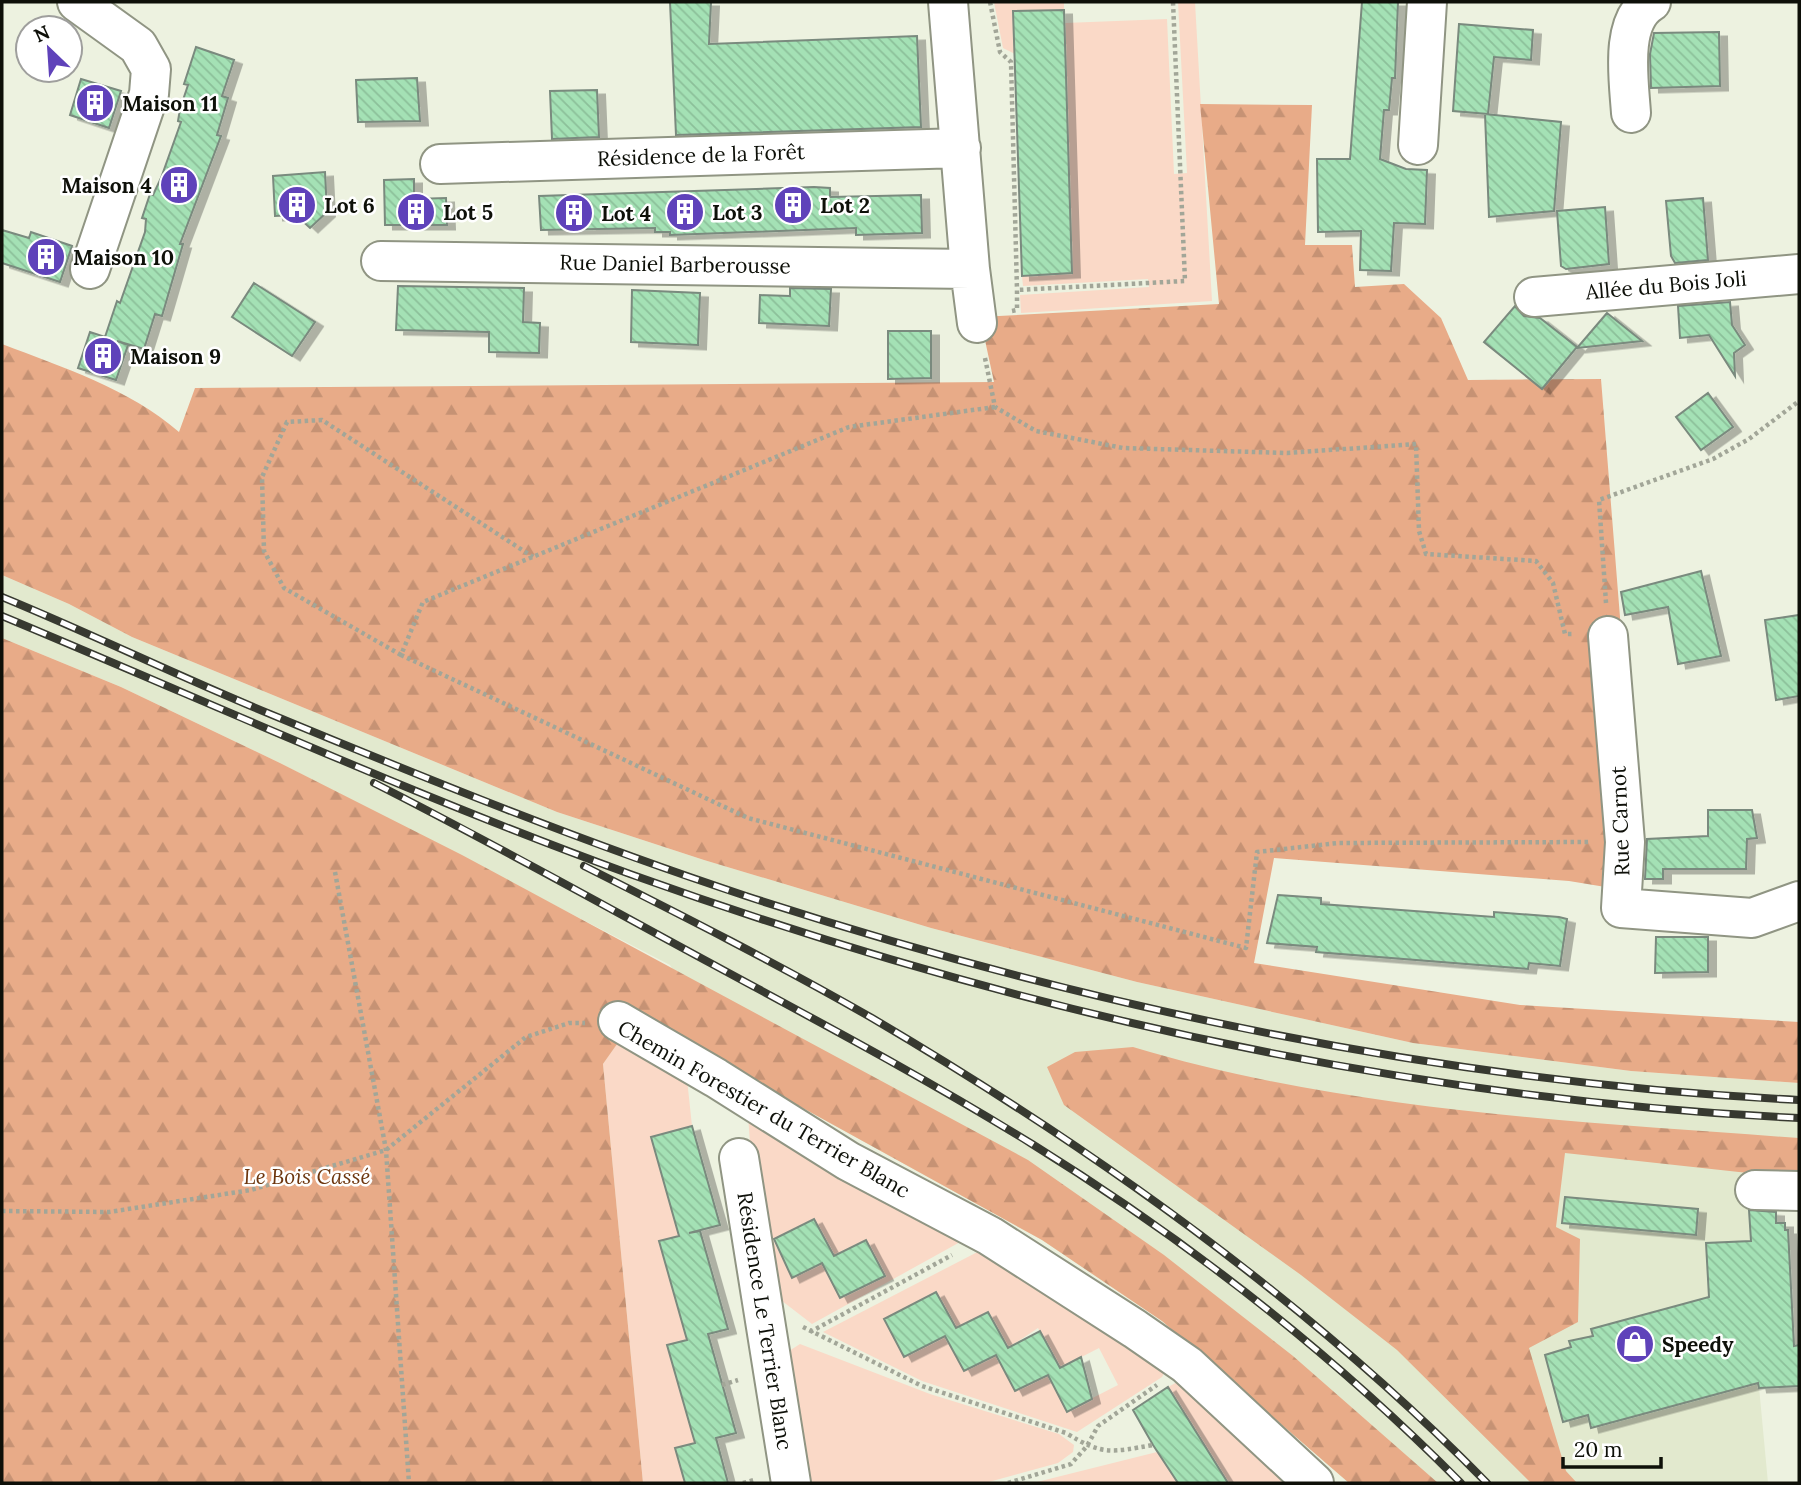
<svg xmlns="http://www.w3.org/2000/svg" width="1801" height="1485" viewBox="0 0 1801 1485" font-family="Lora,serif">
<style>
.built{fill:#e2e9ce}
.grass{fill:#fad9c7;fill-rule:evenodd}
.forest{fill:url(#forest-firs)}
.building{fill:url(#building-back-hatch);stroke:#7a8a7e;stroke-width:2;filter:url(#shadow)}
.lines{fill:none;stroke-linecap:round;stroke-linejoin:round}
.minor-casing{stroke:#909583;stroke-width:42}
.path{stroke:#a2a698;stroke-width:4.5;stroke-dasharray:3.5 3.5;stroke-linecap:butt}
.minor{stroke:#fff;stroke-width:38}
.rail-casing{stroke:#373930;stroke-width:8}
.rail{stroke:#fff;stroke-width:5;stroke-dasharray:16;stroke-linecap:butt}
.labels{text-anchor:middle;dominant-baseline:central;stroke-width:5;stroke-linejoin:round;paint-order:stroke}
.poi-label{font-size:21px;font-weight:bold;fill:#0e1009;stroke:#fff;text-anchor:start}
.street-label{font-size:21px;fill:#0e1009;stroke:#fff}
.park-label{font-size:21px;font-style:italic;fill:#6d360e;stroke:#fff}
</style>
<defs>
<pattern id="forest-firs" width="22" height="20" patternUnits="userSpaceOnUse" patternTransform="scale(1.75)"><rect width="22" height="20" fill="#e8ab88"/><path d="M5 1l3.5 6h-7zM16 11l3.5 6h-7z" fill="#c69274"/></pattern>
<pattern id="building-back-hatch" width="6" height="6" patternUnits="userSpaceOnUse" patternTransform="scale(1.75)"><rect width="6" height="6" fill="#a4e1b5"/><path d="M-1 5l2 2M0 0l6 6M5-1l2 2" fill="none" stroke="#8cc09a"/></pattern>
<filter id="shadow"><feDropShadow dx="8" dy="4.5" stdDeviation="0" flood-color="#0004"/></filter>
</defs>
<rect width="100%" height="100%" fill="#edf2e0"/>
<!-- built -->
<path class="built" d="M2,575L69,604L132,637L557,812L704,860L931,928L1137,982L1413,1043L1631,1071L1799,1083V1174H1749L1759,1387L1768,1483H1349L1162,1321L1042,1240L732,1069L670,965L280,763L121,687L2,638Z"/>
<!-- grass -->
<path class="grass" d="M994,2H1064V10L1013,11L1015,54L1003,48Z
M1178,2H1195L1212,301L1021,313L1020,295L1149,287L1148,279L1023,286L1022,276L1072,273L1065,23L1167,19L1174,174L1187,173Z
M619,1041L687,1079L692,1126L652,1137L679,1236L659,1242L687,1340L668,1346L695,1443L675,1449L685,1483H643L603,1064Z
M748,1115L971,1236L812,1324L773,1294L756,1226ZM814,1219L834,1256L866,1240L885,1276L840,1298L822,1263L792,1278L773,1240Z
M989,1246L1168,1366L1162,1377L1077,1432L922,1381L823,1332ZM936,1292L956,1328L988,1312L1008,1348L1038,1328L1060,1368L1099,1348L1118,1385L1067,1411L1048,1375L1015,1391L996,1355L964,1371L945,1336L904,1357L884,1319Z
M800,1344L930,1394L1059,1434L1074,1445L1073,1452L1058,1463L985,1483H798L786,1353Z
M1183,1379L1294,1483H1211L1223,1476L1168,1387Z
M1157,1452L1177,1483H1033Z"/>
<!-- forest -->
<path class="forest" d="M1200,104L1312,105L1305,245H1352L1355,287L1404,284L1441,318L1468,380L1601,379L1642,893L1569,881L1274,858L1254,963L1520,1005L1799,1022V1083L1631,1071L1413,1043L1137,982L931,928L704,860L557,812L132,637L69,604L2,575V344C64,368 128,388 179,432L195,388L994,382L980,317L1219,304Z
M2,638L121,687L280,763L462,855L1028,1160L1164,1255L1293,1356L1438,1483H1349L1162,1321L1042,1240L732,1069L639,1013L603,1064L643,1483H2Z
M1133,1047C1344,1111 1580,1122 1799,1138V1174L1748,1173L1565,1153L1556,1227L1580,1239L1578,1322L1529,1348L1566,1471L1577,1483H1531L1397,1350L1301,1275L1064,1105L1047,1067L1075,1052Z"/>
<!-- building -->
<path class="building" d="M670,2H711L709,44L917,36L921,127L676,135Z
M1362,2H1398L1395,78H1392L1389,110H1384L1380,159L1406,169L1427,170L1425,224L1394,223L1391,271L1360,270L1361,231L1318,232L1317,159H1350Z
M1064,10L1072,273L1022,276L1013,11Z
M1459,24L1533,30L1531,60L1494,57L1488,114L1453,111Z
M1719,32L1720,86L1651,88L1650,54L1654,33Z
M196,47L234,60L222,96L228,98L217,135L221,136L180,244H183L162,316L155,314L144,349L117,341L128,345L116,380L78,368L90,332L105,337L117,301L120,303L145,232L146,219L142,218L150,194L153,195L161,178L181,122L178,121L180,109L188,85L184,84Z
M417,78L420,121L358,122L356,80Z
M81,79L121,91L109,128L70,115Z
M597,90L599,137L552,139L550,91Z
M1485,114L1561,122L1554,211L1489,217Z
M325,172L327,212L310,228L296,215L275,216L273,176Z
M414,179V199L446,198L447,225H385L384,180Z
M814,187L830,188V197L921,195L922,233L856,235V228L670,235V232H655V228L541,230L539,196Z
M1703,198L1708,260L1675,263L1671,256L1666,201Z
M1605,207L1609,264L1566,269L1561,266L1557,211Z
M2,230L29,238L31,232L72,246L60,282L2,263Z
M254,283L315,322L292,356L232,317Z
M398,286L524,288L523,322L540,323L539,353L489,352V332L396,330Z
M790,288L831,289L829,326L759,323L760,295L790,296Z
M632,290L700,293L698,345L631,342Z
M1730,302L1732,325L1745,345L1734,353L1735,376L1709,335L1680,338L1678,306Z
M1515,306L1524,316L1540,318L1577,347L1542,389L1484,342Z
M1607,313L1642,341L1577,348Z
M888,331H931V378L888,379Z
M1708,393L1733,427L1701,450L1676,417Z
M1701,571L1721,656L1678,664L1668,607L1625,615L1621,592Z
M1799,615V696L1776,700L1765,620Z
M1708,810H1752L1757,838L1747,839L1746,869H1663V879H1645L1647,839L1708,836Z
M1278,895L1321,898V904L1494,917V912L1559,917L1567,919L1560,966L1529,963L1528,969L1316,952L1317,947L1267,943Z
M1656,937H1708V972L1655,973Z
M692,1126L720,1225L689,1233L700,1231L728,1329L708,1334L736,1433L716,1438L728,1483H685L675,1448L695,1443L667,1345L687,1340L659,1241L679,1236L651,1137Z
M1565,1197L1698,1209L1696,1235L1562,1223Z
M1749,1210L1776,1212V1223H1785V1230H1788L1794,1346L1799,1345V1386L1759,1388L1758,1383L1591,1428L1588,1415L1563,1422L1545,1355L1571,1347L1569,1341L1593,1336L1591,1329L1709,1297L1706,1243L1751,1241Z
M814,1219L834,1256L866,1240L885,1276L840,1298L822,1263L792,1278L774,1239Z
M936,1292L956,1328L988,1312L1008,1348L1040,1331L1060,1368L1081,1357L1092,1399L1067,1412L1048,1375L1015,1391L996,1355L964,1371L945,1336L904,1357L884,1319Z
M1168,1387L1228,1483H1178L1153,1445L1133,1410Z"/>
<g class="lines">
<defs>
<path id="minor" d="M77,2L138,46L151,69L149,94L90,269
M1631,113C1629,81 1619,21 1651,2
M1418,145L1427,2
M440,164L961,148
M381,261L970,269L948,2
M970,269L977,323
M1534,297L1799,274
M1608,636L1625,842L1621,908L1752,918L1799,901
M618,1021L716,1078L848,1161L990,1236L1135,1329L1187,1365L1314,1483
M739,1158L791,1483
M1755,1190L1799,1191"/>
</defs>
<!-- minor casing -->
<use href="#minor" class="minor-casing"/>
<!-- path -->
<path class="path" d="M990,2L1000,52L1011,62L1017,290
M1012,311L1017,310V290L1185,281L1173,2
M985,358L995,407L1036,431L1123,448L1287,453L1416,444L1419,531L1426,554L1536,561L1553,583L1565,634H1572
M995,407L849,427L423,602L401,655L748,818L1246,948L1257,852L1338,843L1591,842
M1606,603L1599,500L1713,459L1749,439L1799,401
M401,655L284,588L264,551L262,477L287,422L322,420L533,557
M335,872L386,1150L409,1483
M2,1211L109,1212L251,1190L386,1150L526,1037L569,1023H585
M803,1327L922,1386L1066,1433C1103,1456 1112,1452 1153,1445
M810,1332L952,1255
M722,1385L738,1380
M743,1483L754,1480
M1008,1483L1071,1464L1087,1446L1098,1426L1157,1385"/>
<!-- minor -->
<use href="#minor" class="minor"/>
<defs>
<path id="rail" d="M2,597C92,634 180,677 270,714C427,779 585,843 746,896C1087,1007 1441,1082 1799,1100
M2,616C211,703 417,797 630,874C1006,1009 1400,1099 1799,1118
M374,783C489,841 601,904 714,965C821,1023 929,1080 1032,1144C1187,1240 1333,1354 1461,1483
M584,866C681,915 778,964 872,1018C1093,1148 1307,1300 1487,1483"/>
</defs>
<!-- rail casing -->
<use href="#rail" class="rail-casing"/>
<!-- rail -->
<use href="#rail" class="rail"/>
</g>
<!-- icons -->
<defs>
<symbol id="building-disc" viewBox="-11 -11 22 22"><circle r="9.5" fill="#5f42ba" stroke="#fff"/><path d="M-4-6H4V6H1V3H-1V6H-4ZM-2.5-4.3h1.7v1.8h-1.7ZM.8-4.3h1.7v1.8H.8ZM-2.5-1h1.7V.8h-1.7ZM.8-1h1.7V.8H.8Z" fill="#fff"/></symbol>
<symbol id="shop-disc" viewBox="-11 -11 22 22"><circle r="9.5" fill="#5f42ba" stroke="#fff"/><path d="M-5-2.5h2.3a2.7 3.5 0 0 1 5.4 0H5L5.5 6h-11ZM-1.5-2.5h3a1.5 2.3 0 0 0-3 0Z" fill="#fff"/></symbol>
</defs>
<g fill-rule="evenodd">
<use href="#building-disc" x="73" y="81" width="44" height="44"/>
<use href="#building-disc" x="157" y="163" width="44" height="44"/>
<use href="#building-disc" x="275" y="183" width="44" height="44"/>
<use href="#building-disc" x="771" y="183" width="44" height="44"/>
<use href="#building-disc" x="394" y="190" width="44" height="44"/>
<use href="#building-disc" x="663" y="190" width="44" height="44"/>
<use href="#building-disc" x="552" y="191" width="44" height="44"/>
<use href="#building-disc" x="24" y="235" width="44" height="44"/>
<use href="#building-disc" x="81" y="334" width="44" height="44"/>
<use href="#shop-disc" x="1613" y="1322" width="44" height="44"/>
</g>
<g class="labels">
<!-- poi labels -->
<g class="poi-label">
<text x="122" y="103">Maison 11</text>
<text x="152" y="185" text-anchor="end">Maison 4</text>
<text x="324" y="205">Lot 6</text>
<text x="820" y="205">Lot 2</text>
<text x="443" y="212">Lot 5</text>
<text x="712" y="212">Lot 3</text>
<text x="601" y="213">Lot 4</text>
<text x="73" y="257">Maison 10</text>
<text x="130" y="356">Maison 9</text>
<text x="1662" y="1344">Speedy</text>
</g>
<!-- street labels -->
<g class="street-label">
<text transform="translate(701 155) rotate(-2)">Résidence de la Forêt</text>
<text transform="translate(675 264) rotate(1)">Rue Daniel Barberousse</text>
<text transform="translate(1666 285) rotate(-5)">Allée du Bois Joli</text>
<text transform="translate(1620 821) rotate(-92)">Rue Carnot</text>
<text transform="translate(764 1109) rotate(30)">Chemin Forestier du Terrier Blanc</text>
<text transform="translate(765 1321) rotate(81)">Résidence Le Terrier Blanc</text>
</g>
<!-- park labels -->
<g class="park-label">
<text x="307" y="1176">Le Bois Cassé</text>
</g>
</g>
<!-- border -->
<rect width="1801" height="1485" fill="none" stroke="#0e1009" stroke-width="7"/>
<!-- north arrow -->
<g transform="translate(49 49) rotate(335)"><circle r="33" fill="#ffffff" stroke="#9f9f9d" stroke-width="2"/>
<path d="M0-5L12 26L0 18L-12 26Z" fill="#5f42ba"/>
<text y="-10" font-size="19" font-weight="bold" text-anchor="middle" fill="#0e1009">N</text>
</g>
<!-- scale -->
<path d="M1563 1457v10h98v-10" fill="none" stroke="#0e1009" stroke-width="3.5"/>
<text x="1574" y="1457" font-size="21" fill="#0e1009" stroke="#ffffff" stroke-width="5" paint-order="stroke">20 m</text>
</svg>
